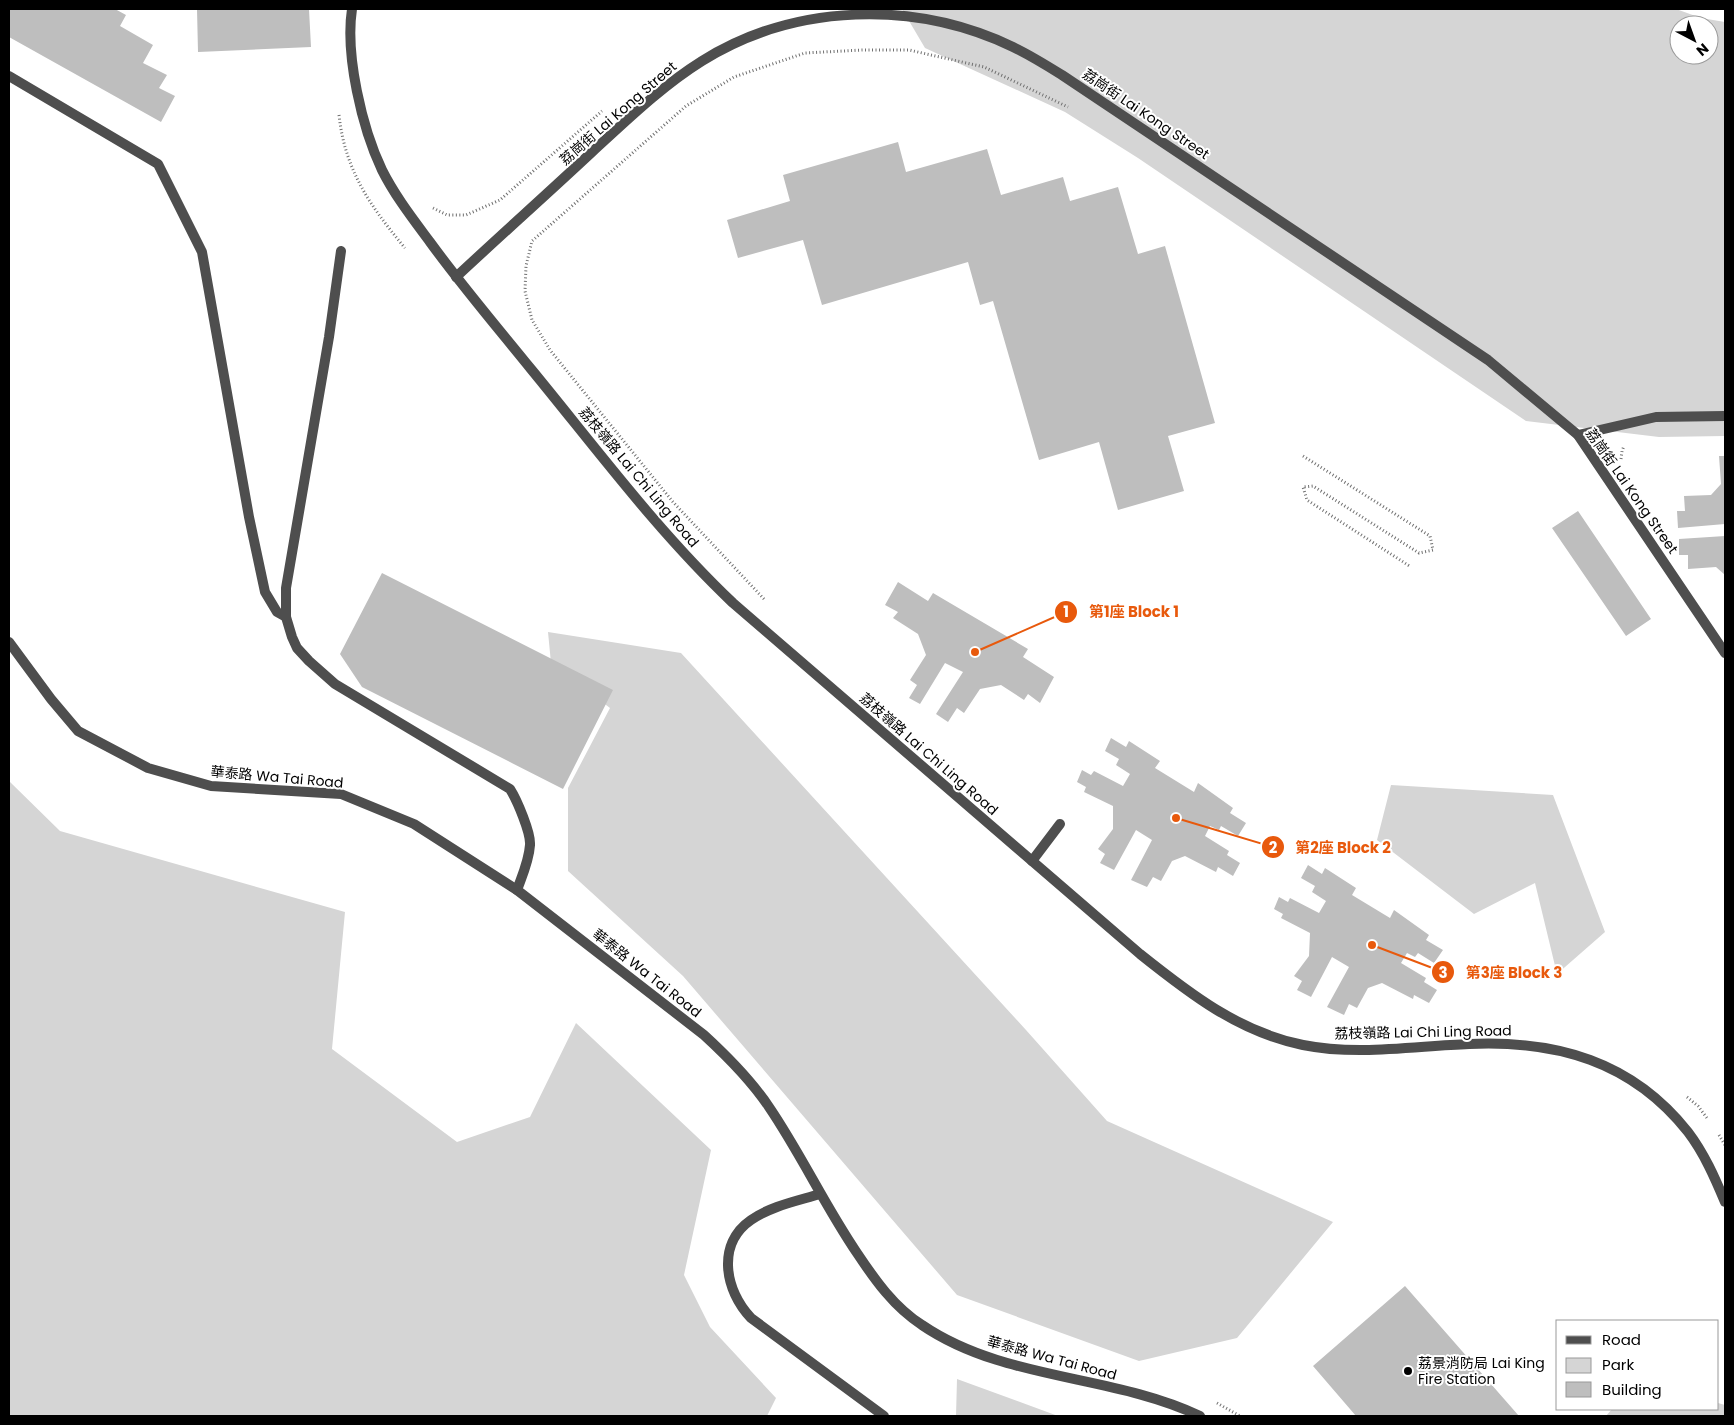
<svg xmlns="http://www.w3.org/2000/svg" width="1734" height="1425" viewBox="0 0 1734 1425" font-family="Poppins,'Noto Sans TC',sans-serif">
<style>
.green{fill:#d5d5d5;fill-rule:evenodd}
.building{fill:#bebebe}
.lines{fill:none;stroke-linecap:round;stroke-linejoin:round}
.path{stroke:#707070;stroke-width:3;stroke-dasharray:1 2.5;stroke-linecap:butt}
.service{stroke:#4e4e4e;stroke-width:10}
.minor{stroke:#4e4e4e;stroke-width:10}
.tertiary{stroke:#4e4e4e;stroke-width:10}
.poi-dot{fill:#000;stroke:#fff;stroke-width:2}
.labels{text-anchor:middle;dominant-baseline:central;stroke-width:4;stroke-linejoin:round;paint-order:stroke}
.street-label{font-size:14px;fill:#000;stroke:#fff}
.poi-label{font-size:14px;fill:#000;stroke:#fff;text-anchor:start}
.leader{fill:none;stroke:#e8590c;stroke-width:2}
.callout-dot{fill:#e8590c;stroke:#fff;stroke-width:2}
.mark-label{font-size:15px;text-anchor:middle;font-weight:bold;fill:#fff}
.callout-label{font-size:15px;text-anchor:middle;font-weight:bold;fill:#e8590c;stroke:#fff;stroke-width:4;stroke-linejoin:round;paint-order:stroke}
</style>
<rect width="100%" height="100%" fill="#fff"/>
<!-- green -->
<path class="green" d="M902,9H1676L1701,18L1725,22V436L1659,437L1526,421L1138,158L1065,112L925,48ZM1679,25H1709V55H1679Z
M548,632L681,653L1026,1030L1107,1121L1333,1222L1237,1338L1139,1361L957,1295L683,976L568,871V788L610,708L551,663Z
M9,781L60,831L345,912L332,1049L457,1142L530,1117L576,1023L711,1150L684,1275L710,1327L776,1398L767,1416H9Z
M1391,785L1553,795L1605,932L1557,974L1535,883L1474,914L1377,840Z
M957,1379L1058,1416H956Z
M1718,1403L1725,1405V1416H1606L1612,1409H1718Z"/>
<!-- building -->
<path class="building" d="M9,9H115L126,15L120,26L153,45L143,63L167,75L159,88L175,96L161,122L9,37Z
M197,9H309L311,47L198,52Z
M898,142L906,172L987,149L1001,195L1063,177L1070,201L1118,187L1138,254L1165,246L1215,423L1168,436L1184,491L1118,510L1099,442L1039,460L993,301L980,305L968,262L822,305L803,240L738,258L727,220L790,201L783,175Z
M1719,456H1725V524L1678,528L1677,511H1685L1684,496L1711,495L1721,484Z
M1578,511L1651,619L1626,636L1552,528Z
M1725,536V575L1716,567L1688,569V555H1679V539Z
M382,573L613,690L563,789L362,687L340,654Z
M898,582L928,601L933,593L1028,649L1023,657L1054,677L1040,703L1028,694L1024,700L1001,685L980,689L964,713L957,708L948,722L936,714L963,672L945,663L920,704L909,698L917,685L910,680L926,655L918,634L893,618L898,612L885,605Z
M1111,738L1126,747L1129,741L1160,761L1155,768L1194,792L1198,783L1233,808L1230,813L1246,823L1238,836L1221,826L1219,830L1210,826L1205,836L1229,851L1227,855L1240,863L1233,876L1218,867L1216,872L1185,856L1172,861L1161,881L1153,877L1147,887L1131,880L1152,840L1136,830L1114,870L1100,863L1105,854L1098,849L1113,829V806L1084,792L1086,787L1077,782L1082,770L1091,775L1094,771L1123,786L1130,774L1116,765L1119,759L1105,751Z
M1308,865L1322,874L1325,868L1356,888L1352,895L1390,918L1394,910L1429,935L1426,940L1443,950L1434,963L1418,953L1415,957L1407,953L1401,963L1426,978L1424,982L1437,990L1429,1003L1414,995L1413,999L1382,983L1368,988L1357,1008L1349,1004L1344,1015L1327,1007L1349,967L1332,957L1311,997L1297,990L1302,981L1294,976L1309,956L1310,933L1281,918L1283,914L1274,909L1279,897L1288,902L1290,898L1319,913L1326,901L1312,892L1315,886L1301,878Z
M1405,1286L1519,1416H1356L1313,1366Z"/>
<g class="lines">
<!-- path -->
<path class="path" d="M339,115C345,171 371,207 405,248
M433,208L447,215H466L500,200L602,111
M1303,456L1430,536L1433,550L1419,553L1313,486L1303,487L1307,500L1411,567
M1621,459L1622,451L1624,446
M764,599L673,502L550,350L532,320L525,291L526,266L532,241L686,106L734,77L805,53L862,50H909L984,67L1068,107
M1687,1097L1698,1106L1707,1118
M1719,1135L1725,1145
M1217,1403L1240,1416"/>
<!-- service -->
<path class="service" d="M9,76L158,164L202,252L249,517L265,592L277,612L286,617
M341,251L329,337L286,588V617L292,637L297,648L309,661L335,684L510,789C517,800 531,833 530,845C529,861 522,876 517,890
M1578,435L1656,417L1725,416
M1032,861L1060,824
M820,1194C797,1201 771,1206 751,1220C716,1244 725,1291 751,1318L884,1416"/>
<!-- minor -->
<path class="minor" d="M456,277C501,235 547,194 592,152C627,120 662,86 702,61C795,3 915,0 1013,47C1030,55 1046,65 1062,75L1488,360L1578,435L1725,653
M9,642L51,699L78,731L148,768L211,786L341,794L414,824L517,890L704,1035C728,1057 751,1080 769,1107C801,1154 825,1206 857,1253C875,1280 894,1307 922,1325C1004,1381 1112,1374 1200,1416"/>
<!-- tertiary -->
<path class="tertiary" d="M352,9C345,55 362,128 382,170C395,196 413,219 430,242C462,286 497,327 531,369C596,448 658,532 733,603L1140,954C1190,994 1239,1032 1303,1045C1358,1056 1415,1046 1469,1044C1556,1040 1632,1061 1688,1132C1704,1153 1715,1178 1725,1202"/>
</g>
<!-- markers -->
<circle class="poi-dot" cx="1408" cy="1371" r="5"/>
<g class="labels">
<!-- street labels -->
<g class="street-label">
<text transform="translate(618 113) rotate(-41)">荔崗街 Lai Kong Street</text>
<text transform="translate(1146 114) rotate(34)">荔崗街 Lai Kong Street</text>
<text transform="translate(639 477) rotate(50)">荔枝嶺路 Lai Chi Ling Road</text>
<text transform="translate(1632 491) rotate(55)">荔崗街 Lai Kong Street</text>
<text transform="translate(929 754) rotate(41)">荔枝嶺路 Lai Chi Ling Road</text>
<text transform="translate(277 777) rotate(5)">華泰路 Wa Tai Road</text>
<text transform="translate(647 973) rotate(38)">華泰路 Wa Tai Road</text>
<text transform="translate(1423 1032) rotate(-1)">荔枝嶺路 Lai Chi Ling Road</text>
<text transform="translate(1052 1358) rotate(15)">華泰路 Wa Tai Road</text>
</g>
<!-- poi labels -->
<g class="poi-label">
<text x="1418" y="1363">荔景消防局 Lai King<tspan x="1418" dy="16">Fire Station</tspan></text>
</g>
</g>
<!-- callouts -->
<path class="leader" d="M975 652L1066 612M1176 818L1273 847M1372 945L1443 972"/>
<g class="callout-dot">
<circle cx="975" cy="652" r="5"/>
<circle cx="1176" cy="818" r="5"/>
<circle cx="1372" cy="945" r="5"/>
<circle cx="1066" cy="612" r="12"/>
<circle cx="1273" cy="847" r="12"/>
<circle cx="1443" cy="972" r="12"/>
</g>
<g class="mark-label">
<text x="1066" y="617">1</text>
<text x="1273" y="853">2</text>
<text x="1443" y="978">3</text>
</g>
<g class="callout-label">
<text x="1134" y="617">第1座 Block 1</text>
<text x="1343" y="853">第2座 Block 2</text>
<text x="1514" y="978">第3座 Block 3</text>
</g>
<!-- border -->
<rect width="1734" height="1425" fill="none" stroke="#000000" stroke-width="20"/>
<!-- legend -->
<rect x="1556" y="1320" width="162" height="90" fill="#ffffff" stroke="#999999"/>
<rect x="1566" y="1336" width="25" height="8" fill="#4e4e4e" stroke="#999999"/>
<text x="1602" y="1345" font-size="15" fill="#000000">Road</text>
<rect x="1566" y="1358" width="25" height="15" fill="#d5d5d5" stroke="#999999"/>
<text x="1602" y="1370" font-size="15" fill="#000000">Park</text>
<rect x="1566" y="1382" width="25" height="15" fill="#bebebe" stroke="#999999"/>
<text x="1602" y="1395" font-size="15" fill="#000000">Building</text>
<!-- north arrow -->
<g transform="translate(1694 40) rotate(139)"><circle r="24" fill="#ffffff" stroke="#999999"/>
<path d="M0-4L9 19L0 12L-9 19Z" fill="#000000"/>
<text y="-8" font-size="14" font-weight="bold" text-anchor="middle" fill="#000000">N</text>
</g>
</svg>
